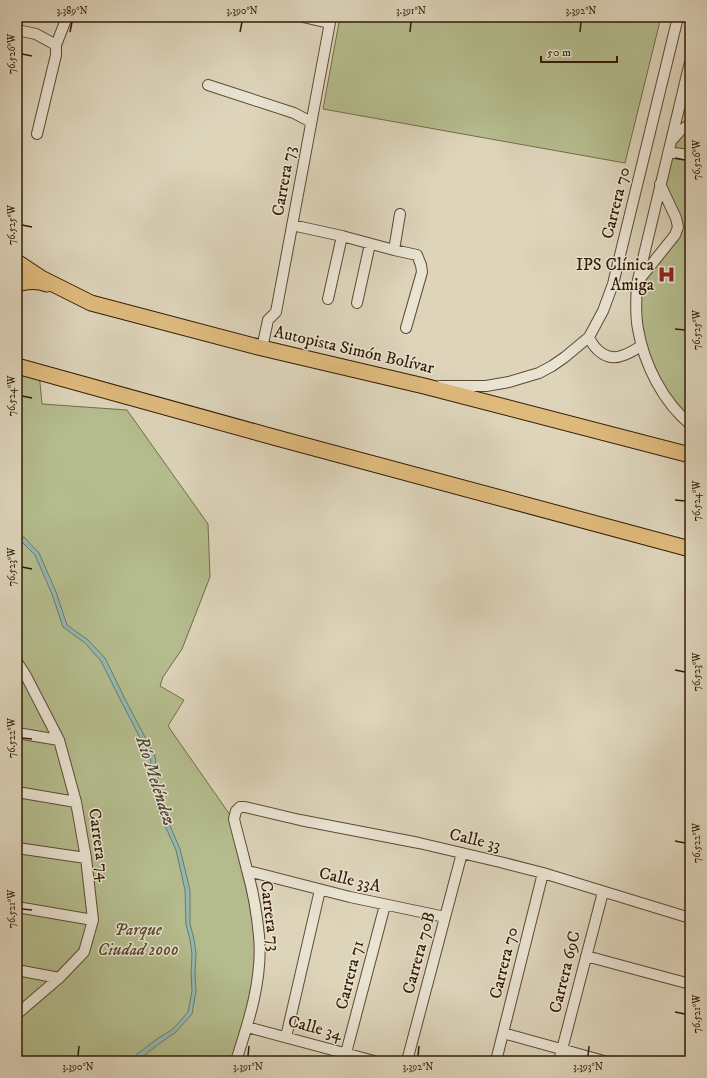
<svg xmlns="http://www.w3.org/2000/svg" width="707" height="1078" viewBox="0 0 707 1078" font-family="'IM FELL DW Pica',serif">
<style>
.green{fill:#b4bc8d;stroke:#746c48}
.water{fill:#93b8af;stroke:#6d796b}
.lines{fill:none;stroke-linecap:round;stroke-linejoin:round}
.minor-casing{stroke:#5e4932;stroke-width:12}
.highway-casing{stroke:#341b04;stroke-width:17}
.minor{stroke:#e9e3d2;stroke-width:10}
.highway{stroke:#deba7d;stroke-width:15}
.ticks{fill:none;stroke:#341b04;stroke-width:1.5}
.labels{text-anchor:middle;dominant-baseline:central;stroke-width:3;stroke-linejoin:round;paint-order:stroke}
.street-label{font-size:17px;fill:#341b04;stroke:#e9e3d2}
.poi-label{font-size:17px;fill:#341b04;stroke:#e9e3d2;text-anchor:end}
.park-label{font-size:17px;font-style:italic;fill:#5a4b2d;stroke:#e9e3d2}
.water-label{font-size:18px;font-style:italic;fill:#504a37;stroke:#e9e3d2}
.neatline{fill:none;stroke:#341b04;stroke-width:1.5}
.ticks-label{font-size:10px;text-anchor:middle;fill:#341b04}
</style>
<rect width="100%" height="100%" fill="#ddd4ba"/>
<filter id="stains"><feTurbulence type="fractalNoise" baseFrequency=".005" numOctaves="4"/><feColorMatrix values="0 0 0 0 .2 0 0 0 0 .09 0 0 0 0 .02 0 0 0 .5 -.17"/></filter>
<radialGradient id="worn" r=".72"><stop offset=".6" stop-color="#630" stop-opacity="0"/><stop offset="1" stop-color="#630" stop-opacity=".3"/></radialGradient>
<!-- green -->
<path class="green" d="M340,17H661L625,163L323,109Z
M690,124V421L666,398L641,346L637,284L675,235L665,192L671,140Z
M17,366L39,372L42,404L127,410L208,524L210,577L182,649L163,677L160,686L184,700L168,726L235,822L260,950L236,1061H17Z"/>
<!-- water -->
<path class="water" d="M24,537L39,553L56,592L67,625L88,640L105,658L126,701L155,756L162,807L180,849L190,890V924L194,939L196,953L195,974L196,991L192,1014L176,1032L160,1043L141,1058L138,1061H133L137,1054L157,1039L173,1029L188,1012L192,991L191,974L192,954L190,940L186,924L185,890L176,850L157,808L150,757L122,703L101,661L85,643L63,627L52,594L35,555L22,542L17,543V539Z"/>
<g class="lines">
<defs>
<path id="minor" d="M303,17L329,23
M17,30L36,34L56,45V55L37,134
M56,45L67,17
M690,62L637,284C636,299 635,314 638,329C644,364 663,402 690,424
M208,85L294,113L311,122
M673,139L680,131L690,124
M668,153H674L690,155
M292,225L342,236L394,250L417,255L421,265L422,272L406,328
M394,250L400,214
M639,280L675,235L678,227L676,218L660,184
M328,299L342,236
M357,303L370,244
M589,337C595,351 608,362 624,355C630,353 636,349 641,346
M262,348L268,320L276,312L331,17
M440,386H486L509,382L539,373L552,366L565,357L589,337L603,311L613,284L678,17
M17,662L26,676L59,740L76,802L86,858L93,920L84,952L59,978L17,1014
M17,733L59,740
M17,792L76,802
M17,848L86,858
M248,871L350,897L445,917
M17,907L93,920
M586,956L690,984
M17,970L59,978
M247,1027L374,1061
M503,1033L604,1061
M286,1037L320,890
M346,1053L385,905
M236,1061C249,1021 263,978 259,936C257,914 253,891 247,870C243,853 238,836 234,819L236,811L240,807H245L300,820L419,843L500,862L543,873L690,918
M407,1061L462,853
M496,1061L543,873
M559,1061L603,892"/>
<path id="highway" d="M17,262L41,278L91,303L262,348L424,386L690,455
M17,284C27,281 37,280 47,284
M17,366L277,438L690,549"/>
</defs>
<!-- minor casing -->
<use href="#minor" class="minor-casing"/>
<!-- highway casing -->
<use href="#highway" class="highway-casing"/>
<!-- minor -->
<use href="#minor" class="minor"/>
<!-- highway -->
<use href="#highway" class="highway"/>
</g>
<!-- ticks -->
<path class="ticks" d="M70,32L72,22M240,32L242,22M410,32L411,22M580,32L581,22M22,54L32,56M675,158L685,160M22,225L32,227M675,329L685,330M22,396L32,398M675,500L685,501M22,567L32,569M675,670L685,672M22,738L32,739M675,841L685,843M22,909L32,910M675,1012L685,1014M78,1056L79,1046M248,1056L249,1046M418,1056L419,1046M588,1056L589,1046"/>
<!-- icons -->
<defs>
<symbol id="hospital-bare" viewBox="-9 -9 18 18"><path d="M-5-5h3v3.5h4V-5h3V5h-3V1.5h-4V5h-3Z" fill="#8f2418" stroke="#e9e3d2" stroke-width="2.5" paint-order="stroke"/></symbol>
</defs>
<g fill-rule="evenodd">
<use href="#hospital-bare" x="654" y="262" width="25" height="25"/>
</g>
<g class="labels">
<!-- street labels -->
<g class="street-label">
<text transform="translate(284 181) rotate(-80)">Carrera 73</text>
<text transform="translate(616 203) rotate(-76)">Carrera 70</text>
<text transform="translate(354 350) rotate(13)">Autopista Simón Bolívar</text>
<text transform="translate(475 840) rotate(13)">Calle 33</text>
<text transform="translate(99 845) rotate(82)">Carrera 74</text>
<text transform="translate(350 880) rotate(13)">Calle 33A</text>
<text transform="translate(270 916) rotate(83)">Carrera 73</text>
<text transform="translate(419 953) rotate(-75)">Carrera 70B</text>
<text transform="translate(504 963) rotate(-76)">Carrera 70</text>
<text transform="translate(565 972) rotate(-76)">Carrera 69C</text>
<text transform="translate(350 975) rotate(-76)">Carrera 71</text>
<text transform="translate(315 1028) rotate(15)">Calle 34</text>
</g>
<!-- poi labels -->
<g class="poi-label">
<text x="654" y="265">IPS Clínica<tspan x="654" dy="20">Amiga</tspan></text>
</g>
<!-- park labels -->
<g class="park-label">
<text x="138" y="930">Parque<tspan x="138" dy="20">Ciudad 2000</tspan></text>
</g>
<!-- water labels -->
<g class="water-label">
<text transform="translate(155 781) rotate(72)">Río Meléndez</text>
</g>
</g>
<!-- margin -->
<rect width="707" height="1078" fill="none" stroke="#ddd4ba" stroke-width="44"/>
<!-- scale -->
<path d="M541 56v6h76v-6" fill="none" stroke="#341b04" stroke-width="2"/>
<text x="547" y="56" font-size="12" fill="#341b04" stroke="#e9e3d2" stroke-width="3" paint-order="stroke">50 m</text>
<rect x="22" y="22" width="663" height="1034" class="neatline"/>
<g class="ticks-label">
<text x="72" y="14">3.389°N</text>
<text x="242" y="14">3.390°N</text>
<text x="411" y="14">3.391°N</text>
<text x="581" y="14">3.392°N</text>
<text transform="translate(11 54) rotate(-90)" y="4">76.526°W</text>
<text transform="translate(696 160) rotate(-90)" y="4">76.526°W</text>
<text transform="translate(11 225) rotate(-90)" y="4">76.525°W</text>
<text transform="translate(696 330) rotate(-90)" y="4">76.525°W</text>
<text transform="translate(11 396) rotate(-90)" y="4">76.524°W</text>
<text transform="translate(696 501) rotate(-90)" y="4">76.524°W</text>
<text transform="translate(11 567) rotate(-90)" y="4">76.523°W</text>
<text transform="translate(696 672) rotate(-90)" y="4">76.523°W</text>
<text transform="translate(11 738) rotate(-90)" y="4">76.522°W</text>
<text transform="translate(696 843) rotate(-90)" y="4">76.522°W</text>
<text transform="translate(11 909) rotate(-90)" y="4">76.521°W</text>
<text transform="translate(696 1014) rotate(-90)" y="4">76.521°W</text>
<text x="78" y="1070">3.390°N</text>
<text x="248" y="1070">3.391°N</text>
<text x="418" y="1070">3.392°N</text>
<text x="588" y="1070">3.393°N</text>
</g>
<rect width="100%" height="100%" filter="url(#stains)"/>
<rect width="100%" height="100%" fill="url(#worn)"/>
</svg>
